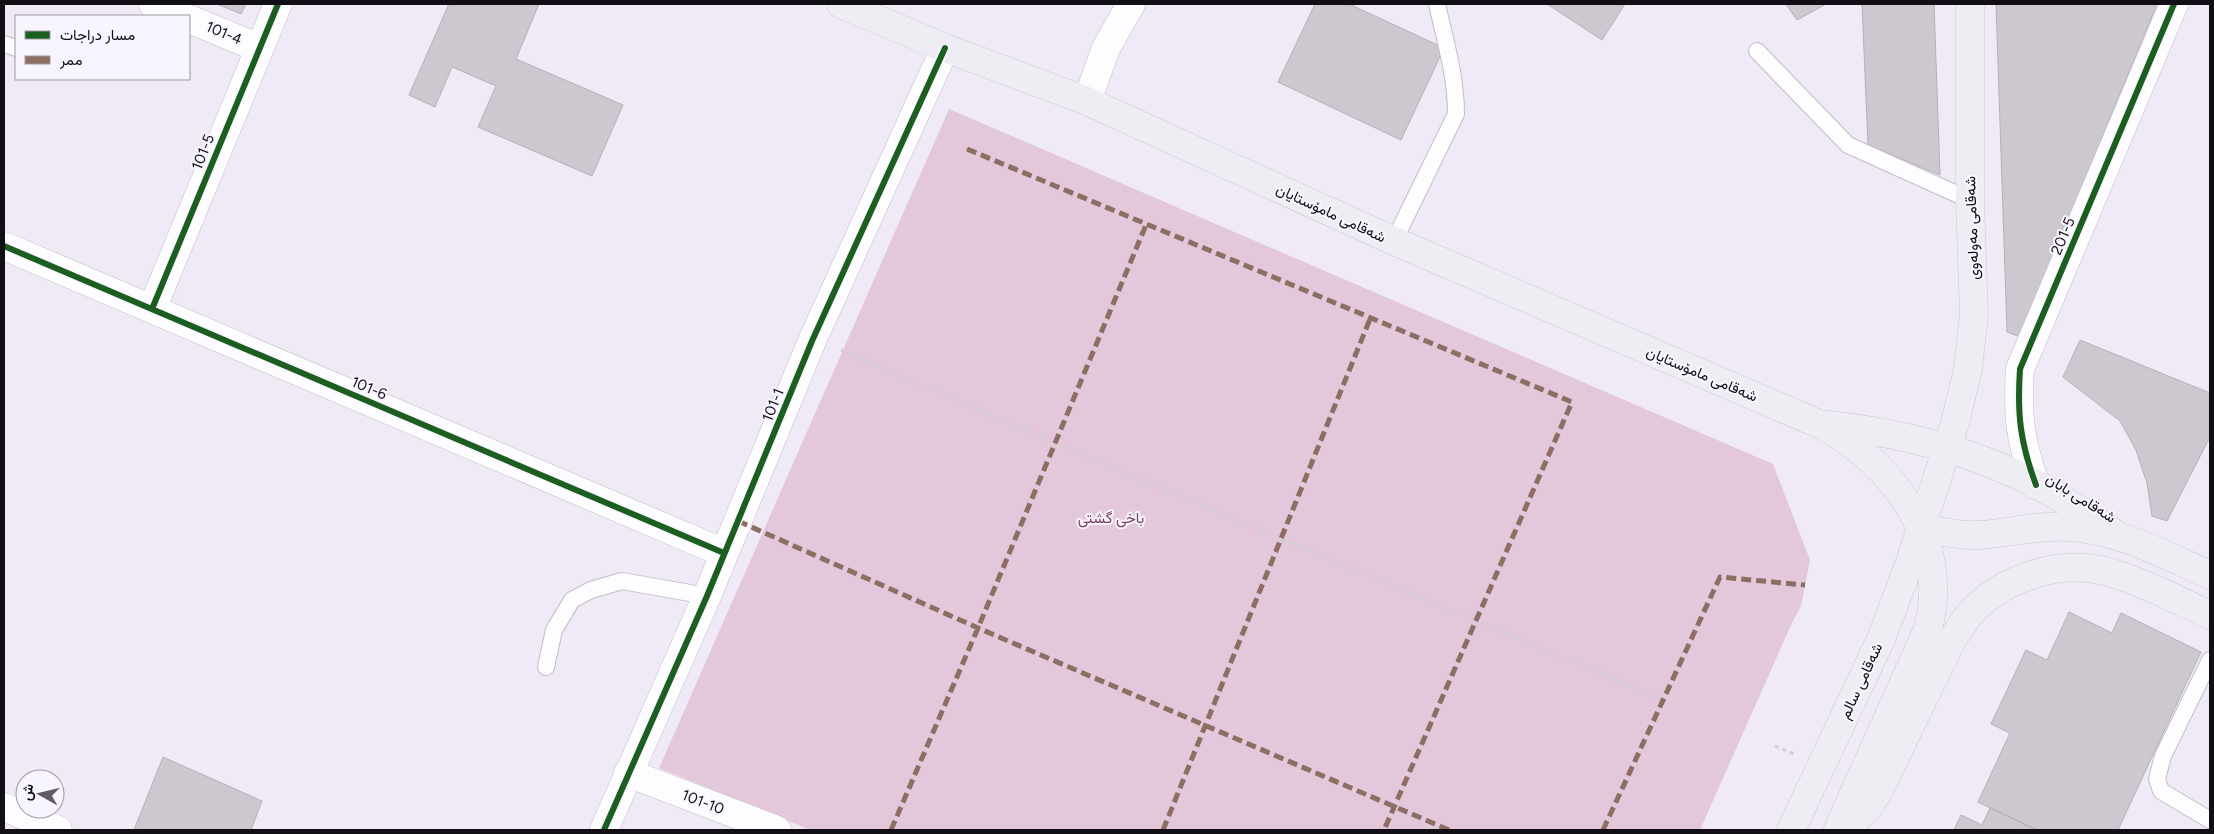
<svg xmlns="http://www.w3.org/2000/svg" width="2214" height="834" viewBox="0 0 2214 834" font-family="Figtree,Vazirmatn,sans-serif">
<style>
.park{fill:#e2c8da}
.building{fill:#cdc7d0;stroke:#b5afb8}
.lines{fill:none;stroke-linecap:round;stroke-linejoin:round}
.service-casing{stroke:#c2bdc7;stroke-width:18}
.minor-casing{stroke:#c2bdc7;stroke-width:29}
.primary-casing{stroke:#cac8cd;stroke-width:29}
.path{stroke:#d0ced3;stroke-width:3;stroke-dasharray:4 4;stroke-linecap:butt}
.service{stroke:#fdfcfe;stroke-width:16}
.minor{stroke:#fdfcfe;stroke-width:28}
.primary{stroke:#eeedf4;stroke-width:28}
.quiet{stroke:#8d6e63;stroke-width:5;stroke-dasharray:10 5;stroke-linecap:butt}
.cycleway-casing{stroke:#f9f5ff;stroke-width:9}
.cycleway{stroke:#1b5e20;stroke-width:6}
.labels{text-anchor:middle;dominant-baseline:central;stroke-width:4;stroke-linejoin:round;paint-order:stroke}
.street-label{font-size:15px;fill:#120e16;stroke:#f9f5ff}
.park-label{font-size:15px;fill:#783e5e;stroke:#f9f5ff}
</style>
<rect width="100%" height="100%" fill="#f0eaf7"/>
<!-- park -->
<path class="park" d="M949,109L1773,464L1810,560L1801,606L1791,625L1700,830H810L659,768Z"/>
<!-- building -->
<path class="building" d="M217,4H246L241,14Z
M449,4H539L516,59L623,105L592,176L478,127L496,86L452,67L435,107L409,95Z
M1315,4H1349L1444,48L1401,140L1278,82Z
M1547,4H1625L1602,40Z
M1786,4H1826L1797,20Z
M1862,4H1934L1940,175L1868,145Z
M1996,4H2157L2020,337L2007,332Z
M2080,340L2210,393V437L2167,521L2152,516L2147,483L2136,450L2120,421L2063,377Z
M2069,612L2112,633L2121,613L2201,652L2118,830H2037L1978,802L2010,733L1991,724L2026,650L2047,660Z
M163,757L262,801L251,830H134Z
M1990,808L2037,830H1954L1961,815L1982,825Z"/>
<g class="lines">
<defs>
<path id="service" d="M4,44L16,48
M1757,51L1848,145L1970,200
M1394,241L1456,114C1456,76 1445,40 1437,4
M2210,660L2163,756L2157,779L2161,791L2210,820
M546,667L554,630L572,600L591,590L622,581L707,596"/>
<path id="minor" d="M153,4L183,16
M189,19L259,48
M1087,101L1106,48L1131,4
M4,246L724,553
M152,309L278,4
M2036,485C2020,442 2017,414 2020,369L2174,4
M628,773L777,830
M4,807L58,830
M604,830L707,596L812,341L945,48"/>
<path id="primary" d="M841,4L945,48L1087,101L1394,241L1819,424C1894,431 1971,450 2038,485C2066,500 2092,518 2118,536
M1825,427C1898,469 1950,543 1928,629L1838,829
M1920,527C1940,532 1960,536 1980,535C2010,533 2037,525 2067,527C2118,529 2164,555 2210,575
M1791,830L1881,639L1909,565L1955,423L1968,369L1974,315L1970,200V4
M1846,830L1869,806L1878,792L1953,638C1958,631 1963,623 1968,616C2003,576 2064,557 2115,574C2148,584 2179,601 2210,615"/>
</defs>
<!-- service casing -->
<use href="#service" class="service-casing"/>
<!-- minor casing -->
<use href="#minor" class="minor-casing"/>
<!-- primary casing -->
<use href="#primary" class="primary-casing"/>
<!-- path -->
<path class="path" d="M841,350L1055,443L1664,700
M1775,746L1794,754"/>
<!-- service -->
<use href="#service" class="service"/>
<!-- minor -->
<use href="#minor" class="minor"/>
<!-- primary -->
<use href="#primary" class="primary"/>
<!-- quiet -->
<path class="quiet" d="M967,149L1572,402L1384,830
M738,521L978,628L1449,830
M891,830L978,628L1146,225
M1163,830L1370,319
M1603,830L1720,577L1805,585"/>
<defs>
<path id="cycleway" d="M4,246L724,553
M152,309L278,4
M2036,485C2020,442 2017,414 2020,369L2174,4
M604,830L707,596L812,341L945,48"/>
</defs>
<!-- cycleway casing -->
<use href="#cycleway" class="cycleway-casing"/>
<!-- cycleway -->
<use href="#cycleway" class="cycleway"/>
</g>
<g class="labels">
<!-- street labels -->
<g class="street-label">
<text transform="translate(224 33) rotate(23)">101-4</text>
<text transform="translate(203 152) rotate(-68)">101-5</text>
<text transform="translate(1331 213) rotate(25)">شەقامی مامۆستایان</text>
<text transform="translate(1972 228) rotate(-92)">شەقامی مەولەوی</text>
<text transform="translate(2063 236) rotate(-67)">201-5</text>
<text transform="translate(1702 374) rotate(23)">شەقامی مامۆستایان</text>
<text transform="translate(369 388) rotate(23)">101-6</text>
<text transform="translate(773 405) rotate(-68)">101-1</text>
<text transform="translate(2081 498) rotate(32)">شەقامی بابان</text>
<text transform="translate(1861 681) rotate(-65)">شەقامی سالم</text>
<text transform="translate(703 802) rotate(21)">101-10</text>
</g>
<!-- park labels -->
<g class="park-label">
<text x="1111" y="518">باخی گشتی</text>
</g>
</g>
<!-- border -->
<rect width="2214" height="834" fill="none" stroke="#120e16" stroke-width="10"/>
<!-- legend -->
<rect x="15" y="15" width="175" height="65" fill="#f9f5ff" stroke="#9d99a2"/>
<rect x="25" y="31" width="25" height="8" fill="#1b5e20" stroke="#9d99a2"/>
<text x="60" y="40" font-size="15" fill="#120e16">مسار دراجات</text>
<rect x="25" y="56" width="25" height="8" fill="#8d6e63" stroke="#9d99a2"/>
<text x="60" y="65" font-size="15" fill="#120e16">ممر</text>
<!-- north arrow -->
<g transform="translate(40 794) rotate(278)"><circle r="24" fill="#f9f5ff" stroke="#9d99a2"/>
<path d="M0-4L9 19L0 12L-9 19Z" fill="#605b65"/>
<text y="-8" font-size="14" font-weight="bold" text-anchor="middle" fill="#120e16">ش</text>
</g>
</svg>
